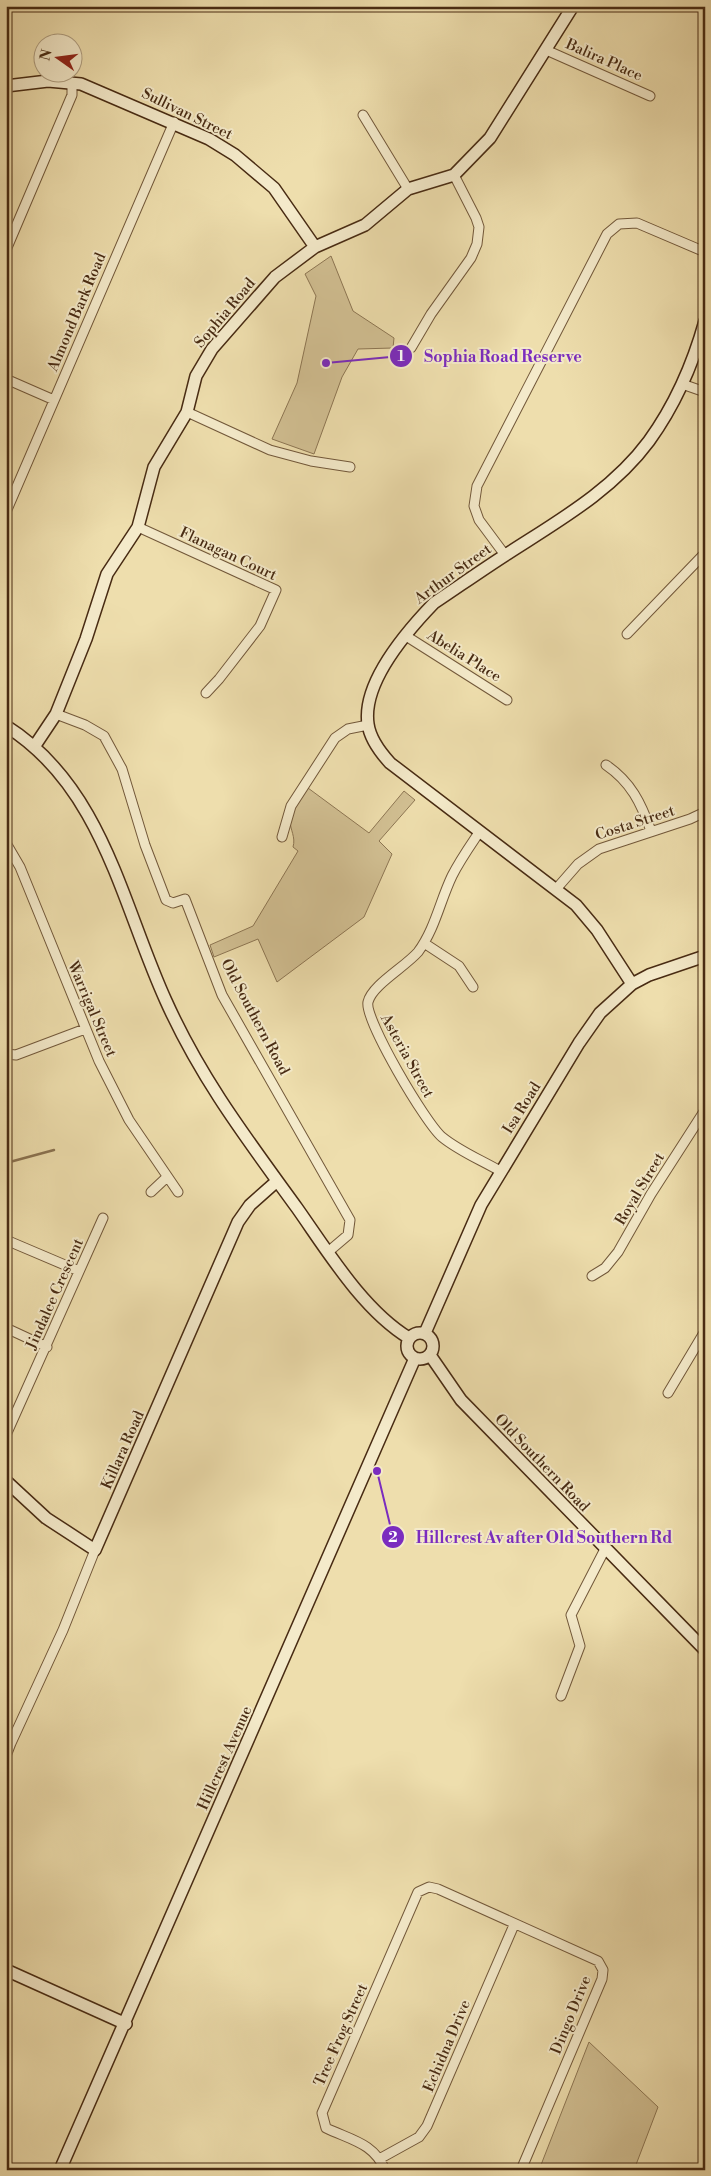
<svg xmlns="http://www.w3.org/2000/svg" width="711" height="2176" viewBox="0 0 711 2176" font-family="'Libre Bodoni',serif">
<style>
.green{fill:#d2c093;stroke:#8d7653}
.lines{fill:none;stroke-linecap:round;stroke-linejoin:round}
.stream{stroke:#8a7250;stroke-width:2.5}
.street-casing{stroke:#72583a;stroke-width:11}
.secondary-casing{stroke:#482b13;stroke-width:14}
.street{stroke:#f4eaca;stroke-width:9}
.secondary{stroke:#f4eaca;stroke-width:11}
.labels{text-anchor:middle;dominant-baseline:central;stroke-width:4;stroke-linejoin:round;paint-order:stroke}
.street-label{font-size:15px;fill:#482b13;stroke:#f4eaca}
.leader{fill:none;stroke:#7b2cbf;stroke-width:2}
.callout-dot{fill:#7b2cbf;stroke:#f4eaca;stroke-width:2}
.mark-label{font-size:15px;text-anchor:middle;font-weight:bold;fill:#fff}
.callout-label{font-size:16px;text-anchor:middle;font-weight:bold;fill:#7b2cbf;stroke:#f4eaca;stroke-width:4;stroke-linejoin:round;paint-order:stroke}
</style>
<rect width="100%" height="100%" fill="#eedead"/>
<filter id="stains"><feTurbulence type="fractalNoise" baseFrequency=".004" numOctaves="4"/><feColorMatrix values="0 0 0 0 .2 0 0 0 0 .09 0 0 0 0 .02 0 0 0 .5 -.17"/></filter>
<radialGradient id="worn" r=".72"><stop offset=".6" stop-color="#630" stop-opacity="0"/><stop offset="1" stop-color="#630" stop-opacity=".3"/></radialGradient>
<!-- green -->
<path class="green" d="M331,256L353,311L394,338L393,348L358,349L342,377L314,454L272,439L297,383L316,296L305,274Z
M308,788L369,833L404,791L415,800L379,841L392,854L364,917L277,982L258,939L214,957L210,945L253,926L298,851L293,847C296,837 290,830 290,820C291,808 302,797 308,788Z
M589,2042L658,2107L634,2170H539Z"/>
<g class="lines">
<!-- stream -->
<path class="stream" d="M6,1163L54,1150"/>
<defs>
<path id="street" d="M6,8L7,6
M546,50L650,96
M363,115L408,189
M6,250L72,95V83
M411,348L431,314L471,258L477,244L479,227L476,218L454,175
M6,379L54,400
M682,384L705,392
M187,412L270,450L311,461L350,467
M6,512L174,122
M138,527L276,590L260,626L219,679L206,693
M505,555L479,520L474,506L477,486L607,234L619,224L637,223L705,252
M627,634L705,553
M406,636L507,700
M56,714L85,725L104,736L122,769L145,845L166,900L173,903L185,899L222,995L350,1220L348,1235L328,1252
M606,765C631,782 641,803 651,831
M480,831C470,846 460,860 452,876C440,901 435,929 418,952C405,967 372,985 368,1002C364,1019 426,1124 442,1137C459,1151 481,1160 500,1171
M282,837L291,806L335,738L348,729L368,725
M6,843L20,867L99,1061L129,1120L178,1192
M557,888L578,864L599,849L690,819L705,812
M424,943L459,966L473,987
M6,1054L16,1055L85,1029
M151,1192L167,1177
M6,1240L79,1271
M592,1276L605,1268L618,1252L651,1194L705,1110
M6,1328L47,1347
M668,1393L705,1331
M6,1435L103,1218
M561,1696L580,1646L571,1615L605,1549
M6,1743H11L17,1730L63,1630L95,1550
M6,1756L11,1743
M381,2158L419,2137L427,2126L514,1925
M385,2170C374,2143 351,2140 326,2128L322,2113L418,1892L429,1887L438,1889L598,1961L603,1970L602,1979L521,2170"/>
<path id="secondary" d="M6,86L48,81L81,84L209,139L235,155L274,188L315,247
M6,726C103,787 122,905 166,1001C201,1079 247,1139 297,1208C328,1252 363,1310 409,1338
M34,747L56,714L86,639L107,574L138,527L154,467L187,412L196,376L212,349L275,277L315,247L365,225L408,189L454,175L490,138L573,6
M632,984L597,930L576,905L390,763C380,752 370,739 368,724C362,683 407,631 434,603C458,587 482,570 507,554C558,521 612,491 649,441C675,405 693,364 705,321
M407 1346a13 13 0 1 1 26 0a13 13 0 1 1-26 0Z
M425,1333L481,1205L579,1043L600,1013L632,984L649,975L705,956
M430,1355L461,1400L705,1650
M6,1481L46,1518L95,1550L238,1222L250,1205L277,1181
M6,1970L126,2024
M60,2170L415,1358"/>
</defs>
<!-- street casing -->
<use href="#street" class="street-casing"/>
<!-- secondary casing -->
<use href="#secondary" class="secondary-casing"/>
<!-- street -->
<use href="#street" class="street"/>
<!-- secondary -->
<use href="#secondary" class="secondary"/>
</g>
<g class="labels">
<!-- street labels -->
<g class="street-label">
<text transform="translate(604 60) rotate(24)">Balira Place</text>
<text transform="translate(187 114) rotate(26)">Sullivan Street</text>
<text transform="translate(77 312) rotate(-67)">Almond Bark Road</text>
<text transform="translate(225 313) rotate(-50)">Sophia Road</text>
<text transform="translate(228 554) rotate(25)">Flanagan Court</text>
<text transform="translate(453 574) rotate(-36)">Arthur Street</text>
<text transform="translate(464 656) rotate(32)">Abelia Place</text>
<text transform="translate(635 823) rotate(-18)">Costa Street</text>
<text transform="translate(92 1009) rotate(67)">Warrigal Street</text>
<text transform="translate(255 1017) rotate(62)">Old Southern Road</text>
<text transform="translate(407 1056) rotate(61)">Asteria Street</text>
<text transform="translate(522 1108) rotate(-58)">Isa Road</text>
<text transform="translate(640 1189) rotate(-59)">Royal Street</text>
<text transform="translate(55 1294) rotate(-66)">Jindalee Crescent</text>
<text transform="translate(123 1450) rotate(-66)">Killara Road</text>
<text transform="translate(542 1463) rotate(46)">Old Southern Road</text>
<text transform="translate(225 1758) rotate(-66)">Hillcrest Avenue</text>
<text transform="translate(571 2015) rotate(-68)">Dingo Drive</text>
<text transform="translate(341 2035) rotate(-66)">Tree Frog Street</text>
<text transform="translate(447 2046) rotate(-67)">Echidna Drive</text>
</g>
</g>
<!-- callouts -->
<path class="leader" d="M326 363L401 356M377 1471L393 1537"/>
<g class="callout-dot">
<circle cx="326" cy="363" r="5"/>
<circle cx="377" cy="1471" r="5"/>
<circle cx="401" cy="356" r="12"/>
<circle cx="393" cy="1537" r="12"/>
</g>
<g class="mark-label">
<text x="401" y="361">1</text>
<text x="393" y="1542">2</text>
</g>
<g class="callout-label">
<text x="503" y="362">Sophia Road Reserve</text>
<text x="544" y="1543">Hillcrest Av after Old Southern Rd</text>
</g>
<!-- margin -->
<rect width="711" height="2176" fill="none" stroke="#eedead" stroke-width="25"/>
<rect x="8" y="8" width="696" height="2161" fill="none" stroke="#482b13" stroke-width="2.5"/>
<rect x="12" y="12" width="686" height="2151" fill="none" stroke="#482b13"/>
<!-- north arrow -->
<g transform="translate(58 58) rotate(284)"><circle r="24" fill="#f4eaca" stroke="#af9e81"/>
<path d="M0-4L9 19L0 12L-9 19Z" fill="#8f2418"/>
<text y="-8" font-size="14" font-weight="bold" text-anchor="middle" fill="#482b13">N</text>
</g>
<rect width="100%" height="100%" filter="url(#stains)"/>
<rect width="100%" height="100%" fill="url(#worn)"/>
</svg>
